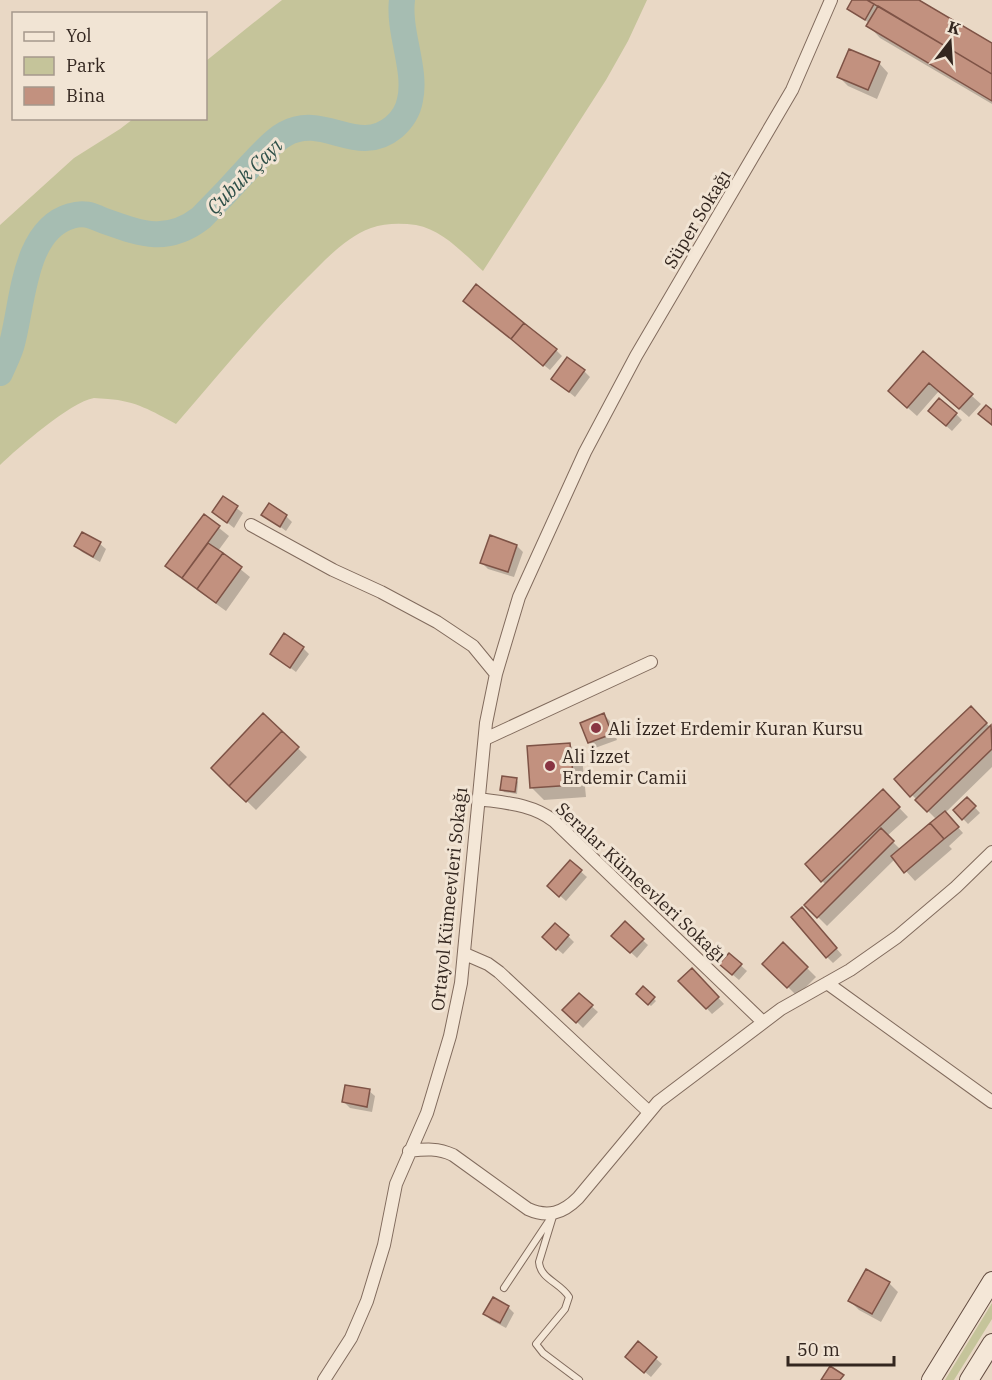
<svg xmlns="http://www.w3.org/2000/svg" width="992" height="1380" viewBox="0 0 992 1380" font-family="'IBM Plex Serif',serif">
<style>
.green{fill:#c5c49a}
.shadow{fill:#0003}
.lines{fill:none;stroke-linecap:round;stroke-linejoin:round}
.river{stroke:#a6bdb2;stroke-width:26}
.building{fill:#c2917f;stroke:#7e5346;stroke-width:1.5}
.service-casing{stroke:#816b5d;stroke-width:8}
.minor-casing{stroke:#816b5d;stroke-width:14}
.secondary-casing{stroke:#634c40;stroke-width:20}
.service{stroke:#f4e7d7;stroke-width:6}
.minor{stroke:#f4e7d7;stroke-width:12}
.secondary{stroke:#f4e7d7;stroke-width:18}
.poi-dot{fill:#893442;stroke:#f1e4d4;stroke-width:2}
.labels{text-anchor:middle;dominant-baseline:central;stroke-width:6;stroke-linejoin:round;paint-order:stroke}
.street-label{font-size:18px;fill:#33261f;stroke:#f1e4d4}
.poi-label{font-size:18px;fill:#33261f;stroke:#f1e4d4;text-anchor:start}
.water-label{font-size:20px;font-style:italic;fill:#30514a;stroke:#f1e4d4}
</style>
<rect width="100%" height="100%" fill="#e9d8c5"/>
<!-- green -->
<path class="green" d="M282,0H647L628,41L606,80L483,271C464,254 443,230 416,225C401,223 385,223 371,228C346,237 325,260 307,278C260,324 219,374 176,424C152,411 136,401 108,399C104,399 98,398 94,398C70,402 18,448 0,465V225L74,158L120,129L133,119L206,118V61Z
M992,1303V1319L954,1380H945Z"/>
<!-- shadow -->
<path class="shadow" d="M854,0H916L992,45V104L880,38L868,25L869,23L849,9Z
M879,63L888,73L877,99L848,86L839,77Z
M474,310L556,350L562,356L550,370Z
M923,353L981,404L969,417L939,391L917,416L899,400Z
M584,371L590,377L575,397L559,384Z
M956,414L962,420L952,431L936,417Z
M223,498L243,513L234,528L214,512Z
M263,514L286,516L292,522L286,531Z
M204,516L229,536L218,551L250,577L226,611L176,575L167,566Z
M100,544L106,549L100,562L82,552L76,546Z
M517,546L523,552L514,577L488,569L482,563Z
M303,648L309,654L296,672L272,654Z
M971,708L992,729V767L945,813L963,833L949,846L952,849L915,881L895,859L827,926L806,905L826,885L807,864L883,791L908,817L887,836L901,850L937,820L896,779Z
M263,715L307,757L256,810L213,768Z
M604,715L610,721L617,740L595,748L589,742Z
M570,745L582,757L586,797L544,800L532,788Z
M516,779L518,782L517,794L504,792L502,789Z
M967,799L980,813L968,824L955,810Z
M570,862L587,877L566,901L549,886Z
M808,915L842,955L833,963L827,957Z
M625,924L648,945L637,958L613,936Z
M568,936L574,942L563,954L550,943Z
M783,944L816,977L797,996L765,964Z
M729,955L747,971L739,980L727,970Z
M692,970L724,1004L712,1014L681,981Z
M643,988L656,1001L651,1006L638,994Z
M579,995L598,1012L583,1028L565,1010Z
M369,1091L375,1096L372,1112L350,1108L344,1102Z
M889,1283L898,1292L881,1322L859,1310L850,1301Z
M508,1307L514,1313L506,1328L491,1320L485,1314Z
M638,1343L662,1364L651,1377L633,1362Z"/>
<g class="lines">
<!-- river -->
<path class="river" d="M0,373C4,364 8,356 11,347C23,308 22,230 71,216C83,212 91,215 102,220C139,233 166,245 201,218C218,201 235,183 251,165C262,154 272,141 285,134C324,112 357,158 394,127C402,120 408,111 410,100C417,70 398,32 402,0"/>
</g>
<!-- building -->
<path class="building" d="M852,0H867L874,4L865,20L847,9Z
M867,0H919L992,43V74Z
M878,6L992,74V101L866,26Z
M849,49L880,62L868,90L837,77Z
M476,284L524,323L511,339L463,301Z
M524,323L557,349L543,366L511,339Z
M923,351L973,394L959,409L929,383L907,408L888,391Z
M567,357L585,370L569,392L551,379Z
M939,398L957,413L946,426L928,411Z
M986,405L992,410V425L978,414Z
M223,496L238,506L227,523L212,512Z
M269,503L287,515L280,527L261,515Z
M204,514L220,526L182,578L165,566Z
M82,532L101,542L93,557L74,546Z
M490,535L517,545L508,572L480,563Z
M208,543L223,553L197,589L182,578Z
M223,553L242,567L216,603L197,589Z
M284,633L304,647L290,668L270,654Z
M971,706L987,723L910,797L894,779Z
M263,713L282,731L229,786L211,768Z
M604,713L612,734L588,743L580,723Z
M991,725L992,749L927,812L915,800Z
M282,731L299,747L246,802L229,786Z
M570,743L574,785L530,788L527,746Z
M502,776L517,778L515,792L500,790Z
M883,789L900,807L821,882L805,864Z
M967,797L976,806L962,820L953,810Z
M945,811L959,827L944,839L930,823Z
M930,823L944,839L904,873L891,856Z
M881,828L894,841L817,918L804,905Z
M570,860L582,870L559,897L547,886Z
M802,907L837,948L826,958L791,917Z
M625,921L644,939L630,953L611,936Z
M555,923L569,935L556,950L542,937Z
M783,942L808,967L787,988L762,964Z
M729,953L742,964L732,975L719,964Z
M692,968L719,997L706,1009L678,981Z
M643,986L655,997L648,1005L636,994Z
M579,993L593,1005L576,1023L562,1010Z
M345,1085L370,1089L367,1107L342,1102Z
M866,1269L890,1282L872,1314L848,1301Z
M493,1297L509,1306L500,1323L483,1314Z
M638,1341L657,1357L644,1373L625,1357Z
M830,1366L844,1375L840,1380H821Z"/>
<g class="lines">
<defs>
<path id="service" d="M554,1213L539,1262C540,1279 561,1283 569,1297L565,1309L536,1344L543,1353L579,1380
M504,1288L550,1219"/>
<path id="minor" d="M251,525L333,570L381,592L437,622L473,646L496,674
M485,739L651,662
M479,799C506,803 532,804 554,821L763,1022
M465,954L488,964L499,972L649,1112
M827,983L992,1102
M409,1151C426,1149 438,1148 453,1155L528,1209C548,1218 563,1213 578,1198L658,1102L781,1009L850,970L897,937L956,887L992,852
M324,1380L351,1338L367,1301L384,1245L396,1184L427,1113L450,1036L461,983L486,723L496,674L519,597L585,452L636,356L792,90L831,0"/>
<path id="secondary" d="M931,1380L992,1281
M969,1380L992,1343"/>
</defs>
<!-- service casing -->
<use href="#service" class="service-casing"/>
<!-- minor casing -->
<use href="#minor" class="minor-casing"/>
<!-- secondary casing -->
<use href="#secondary" class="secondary-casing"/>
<!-- service -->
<use href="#service" class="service"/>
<!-- minor -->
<use href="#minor" class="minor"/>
<!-- secondary -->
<use href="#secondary" class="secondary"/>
</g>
<!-- markers -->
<g class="poi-dot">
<circle cx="596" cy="728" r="6"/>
<circle cx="550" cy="766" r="6"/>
</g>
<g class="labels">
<!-- street labels -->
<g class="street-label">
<text transform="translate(697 219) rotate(-59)">Süper Sokağı</text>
<text transform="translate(641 882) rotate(43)">Seralar Kümeevleri Sokağı</text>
<text transform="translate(449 899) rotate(-84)">Ortayol Kümeevleri Sokağı</text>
</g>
<!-- poi labels -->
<g class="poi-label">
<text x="608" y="728">Ali İzzet Erdemir Kuran Kursu</text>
<text x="562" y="756">Ali İzzet<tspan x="562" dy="21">Erdemir Camii</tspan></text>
</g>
<!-- water labels -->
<g class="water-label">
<text transform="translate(244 176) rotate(-45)">Çubuk Çayı</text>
</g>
</g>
<!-- legend -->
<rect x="12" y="12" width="195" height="108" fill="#f1e4d4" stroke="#a5988c" stroke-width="1.5"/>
<rect x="24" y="32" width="30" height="9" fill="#f4e7d7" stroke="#a5988c" stroke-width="1.5"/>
<text x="66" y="42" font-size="18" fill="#33261f">Yol</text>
<rect x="24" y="57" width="30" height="18" fill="#c5c49a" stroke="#a5988c" stroke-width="1.5"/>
<text x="66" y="72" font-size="18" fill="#33261f">Park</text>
<rect x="24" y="87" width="30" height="18" fill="#c2917f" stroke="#a5988c" stroke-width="1.5"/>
<text x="66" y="102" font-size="18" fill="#33261f">Bina</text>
<!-- north arrow -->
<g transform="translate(950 42) rotate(17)" stroke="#f1e4d4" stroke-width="4.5" paint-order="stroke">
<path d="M0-4.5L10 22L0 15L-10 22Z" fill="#33261f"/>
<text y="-9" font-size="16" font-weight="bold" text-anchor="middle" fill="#33261f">K</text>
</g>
<!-- scale -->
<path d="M788 1356v9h106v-9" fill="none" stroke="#33261f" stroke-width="3"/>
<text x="797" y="1356" font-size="18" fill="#33261f" stroke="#f1e4d4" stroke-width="4.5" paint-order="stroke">50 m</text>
</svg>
